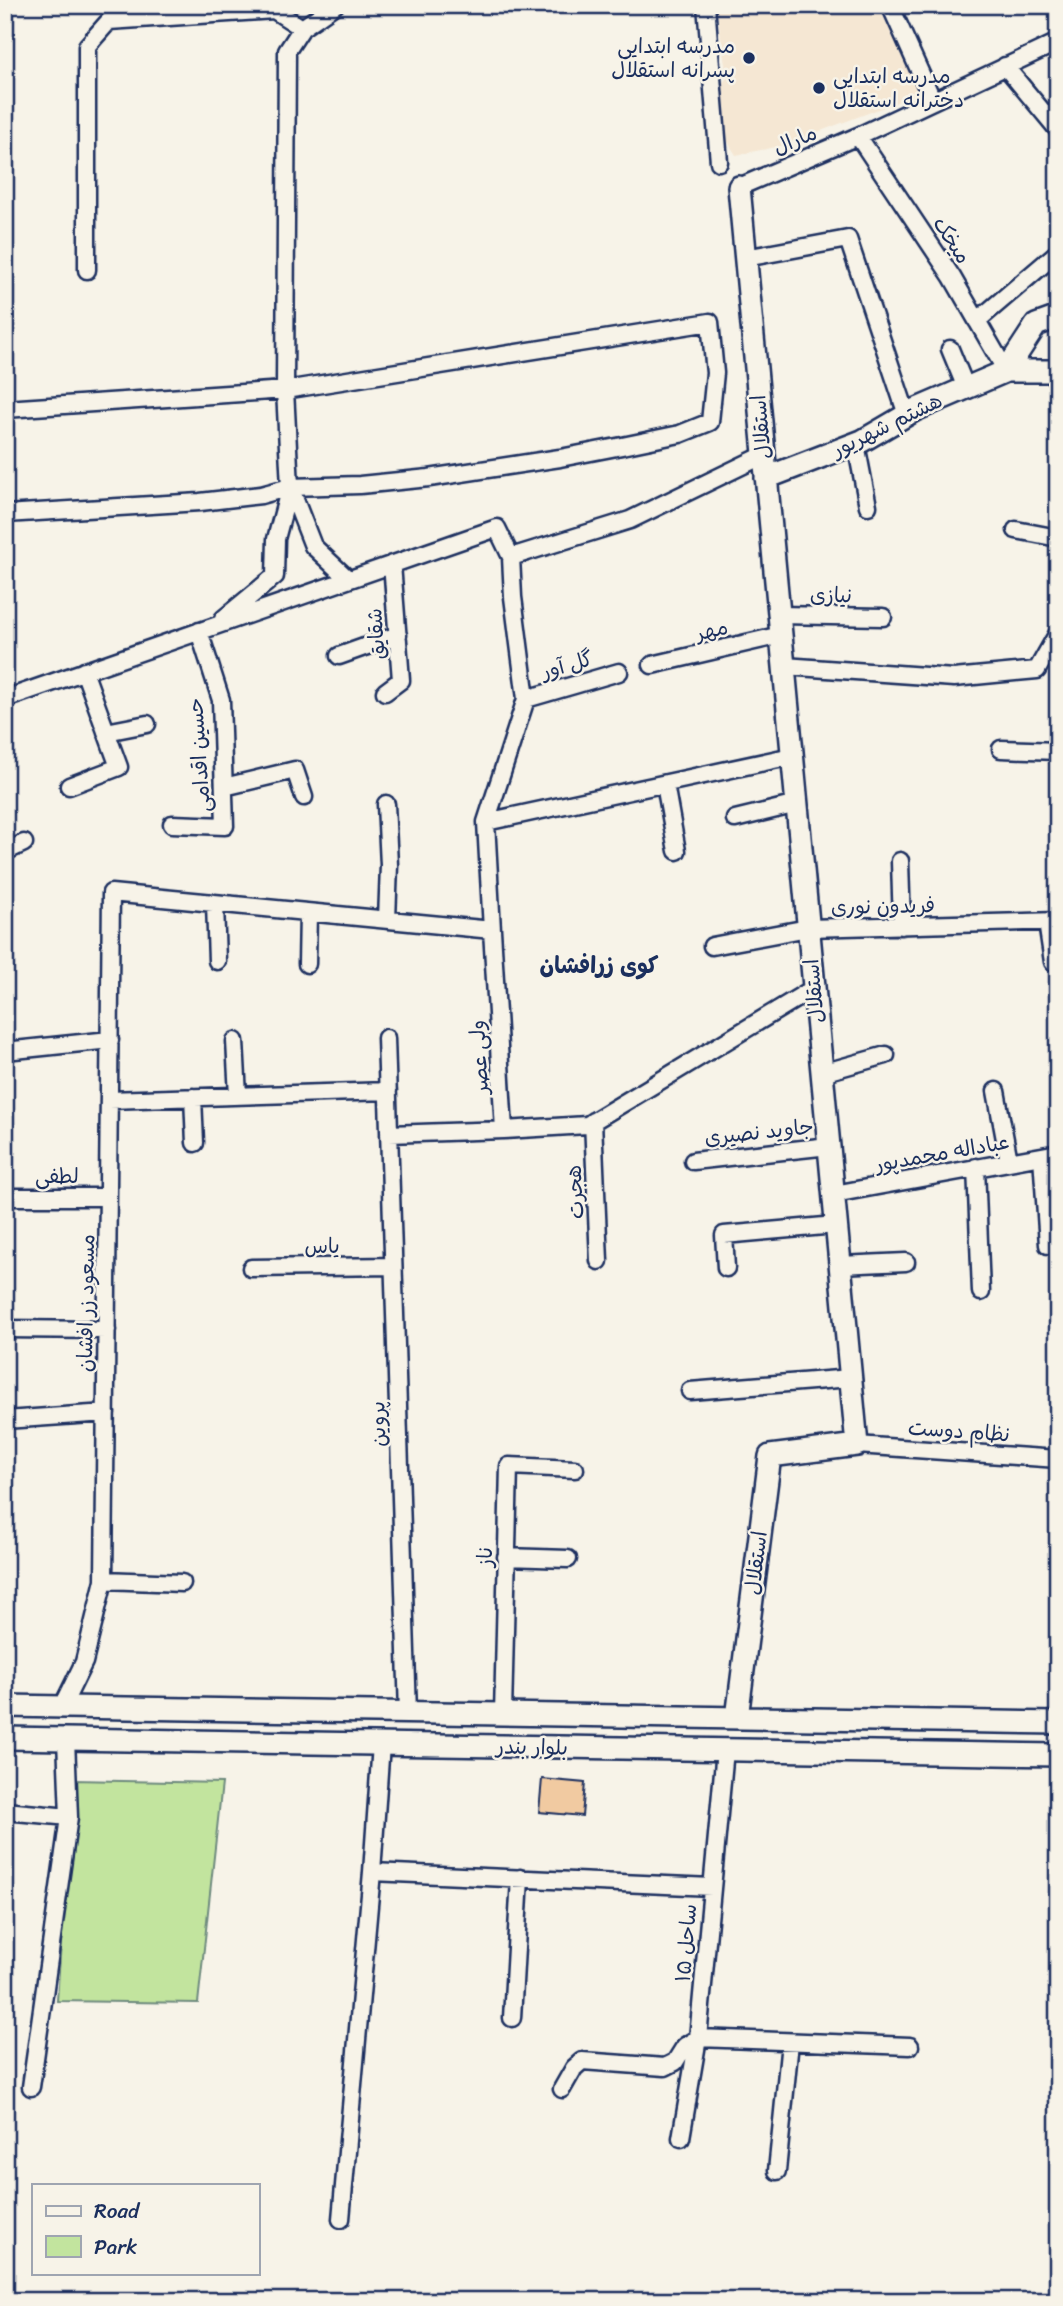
<svg xmlns="http://www.w3.org/2000/svg" width="1063" height="2306" viewBox="0 0 1063 2306" font-family="Sriracha,'Playpen Sans Arabic',sans-serif">
<style>
.built{fill:#f5e7d3}
.green{fill:#c2e49e;stroke:#6e8a7e;stroke-width:2}
.building{fill:#f1caa1;stroke:#1b2f5e;stroke-width:2}
.lines{fill:none;stroke-linecap:round;stroke-linejoin:round}
.street-casing{stroke:#1b2f5e;stroke-width:21}
.secondary-casing{stroke:#1b2f5e;stroke-width:26}
.street{stroke:#f7f3e8;stroke-width:16}
.secondary{stroke:#f7f3e8;stroke-width:21}
.poi-dot{fill:#1b2f5e;stroke:#f7f3e8;stroke-width:2.5}
.labels{text-anchor:middle;dominant-baseline:central;stroke-width:5;stroke-linejoin:round;paint-order:stroke}
.poi-label{font-size:21px;fill:#1b2f5e;stroke:#f7f3e8;text-anchor:end}
.street-label{font-size:21px;fill:#1b2f5e;stroke:#f7f3e8}
.neighbourhood-label{font-size:23px;font-weight:bold;fill:#1b2f5e;stroke:#f7f3e8}
</style>
<rect width="100%" height="100%" fill="#f7f3e8"/>
<filter id="ink" filterUnits="userSpaceOnUse"><feTurbulence type="fractalNoise" baseFrequency=".0143" numOctaves="2"/><feDisplacementMap in="SourceGraphic" scale="14" xChannelSelector="R" yChannelSelector="G"/><feConvolveMatrix kernelMatrix="1 2 1 2 8 2 1 2 1" color-interpolation-filters="sRGB"/></filter>
<g filter="url(#ink)">
<!-- built -->
<path class="built" d="M716,5H878L921,93L781,146L736,155L723,134L720,102L721,84L727,78Z"/>
<!-- green -->
<path class="green" d="M72,1780L222,1783L198,2003L57,2001Z"/>
<!-- building -->
<path class="building" d="M542,1779L585,1783L582,1816L539,1812Z"/>
<g class="lines">
<defs>
<path id="street" d="M706,5L719,162
M890,5L933,101
M1005,66L1058,130
M858,136L952,277L1006,371
M739,187L858,136L1058,42
M745,258L848,239L907,415
M87,270V46L109,21L274,10L302,28L335,5
M977,321L1058,252
M950,349L966,388
M5,409L285,390L290,487
M856,444L868,506
M5,514L200,502L261,495L290,487L360,485L429,478L560,458L622,446L680,434L710,422L715,373L710,322L285,390L287,51L302,28
M1016,530L1058,538
M779,615L883,617
M223,619L275,576L276,539L290,487L313,546L348,579
M339,656L398,635
M652,665L781,635
M784,666L954,678L1037,670L1058,633
M385,692L401,680L392,564
M5,699L497,528L511,557L630,520L764,455
M526,699L619,672
M106,732L147,724
M1001,749L1058,751
M665,784L677,851
M69,786L119,767L84,671
M224,787L295,770L304,797
M386,804L389,865L387,920
M735,819L797,804
M486,822L792,756
M172,824L225,826L221,700L199,631
M5,848L7,851L24,843
M900,861L902,926
M215,904L217,961
M1047,922L1053,962
M492,930L486,822L526,699L513,597L511,557
M712,946L808,928L1058,921
M307,964L308,913
M386,1038L408,1713
M235,1041L238,1096
M5,1051L110,1040
M822,1073L886,1055
M996,1091L1009,1161
M193,1097L195,1143
M109,1100L388,1091
M593,1121L599,1261
M504,1130L587,1125L814,988
M1042,1156L1048,1245
M693,1161L829,1146
M976,1167L981,1292
M834,1194L1058,1153
M5,1197H108
M840,1265L906,1262
M251,1268L393,1266
M726,1268L724,1235L836,1225
M5,1329L107,1330
M690,1391L851,1378
M5,1420L106,1413
M857,1445L1058,1459
M506,1557L568,1559
M104,1580L182,1583
M62,1707L84,1662L104,1580L111,893L492,930L504,1130L389,1134
M503,1714L509,1466L575,1469
M5,1811L69,1817
M372,1872L712,1887
M512,2018L520,1878
M31,2087L69,1817L66,1739
M562,2089L574,2068L582,2061L665,2067L675,2062L685,2046L698,2038L910,2046
M681,2138L698,2038L725,1750
M777,2171L790,2042
M341,2219L372,1872L381,1744"/>
<path id="secondary" d="M1006,371L1036,325L1058,317
M766,478L862,441L915,410L1006,371H1058
M5,1706L1058,1723
M737,1718L770,1456L857,1445L739,187
M5,1738L1058,1755"/>
</defs>
<!-- street casing -->
<use href="#street" class="street-casing"/>
<!-- secondary casing -->
<use href="#secondary" class="secondary-casing"/>
<!-- street -->
<use href="#street" class="street"/>
<!-- secondary -->
<use href="#secondary" class="secondary"/>
</g>
</g>
<!-- markers -->
<g class="poi-dot">
<circle cx="749" cy="58" r="7"/>
<circle cx="819" cy="88" r="7"/>
</g>
<g class="labels">
<!-- poi labels -->
<g class="poi-label">
<text x="735" y="46">مدرسه ابتدایی<tspan x="735" dy="24">پسرانه استقلال</tspan></text>
<text x="833" y="76" text-anchor="start">مدرسه ابتدایی<tspan x="833" dy="24">دخترانه استقلال</tspan></text>
</g>
<!-- street labels -->
<g class="street-label">
<text transform="translate(795 140) rotate(-23)">مارال</text>
<text transform="translate(952 240) rotate(57)">میخک</text>
<text transform="translate(887 425) rotate(-26)">هشتم شهریور</text>
<text transform="translate(761 427) rotate(-95)">استقلال</text>
<text transform="translate(831 595) rotate(1)">نیازی</text>
<text transform="translate(712 630) rotate(-13)">مهر</text>
<text transform="translate(376 634) rotate(-94)">شقایق</text>
<text transform="translate(567 665) rotate(-16)">گل آور</text>
<text transform="translate(199 755) rotate(-94)">حسین اقدامی</text>
<text transform="translate(883 906) rotate(-1)">فریدون نوری</text>
<text transform="translate(814 991) rotate(-95)">استقلال</text>
<text transform="translate(479 1057) rotate(-93)">ولی عصر</text>
<text transform="translate(759 1132) rotate(-6)">جاوید نصیری</text>
<text transform="translate(942 1153) rotate(-10)">عباداله محمدپور</text>
<text x="57" y="1176">لطفی</text>
<text transform="translate(575 1192) rotate(-93)">هجرت</text>
<text transform="translate(322 1246) rotate(-1)">یاس</text>
<text transform="translate(86 1303) rotate(-89)">مسعود زر افشان</text>
<text transform="translate(378 1424) rotate(-92)">پروین</text>
<text transform="translate(959 1431) rotate(4)">نظام دوست</text>
<text transform="translate(485 1557) rotate(-89)">ناز</text>
<text transform="translate(756 1563) rotate(-83)">استقلال</text>
<text transform="translate(532 1747) rotate(1)">بلوار بندر</text>
<text transform="translate(686 1943) rotate(-85)">ساحل ۱۵</text>
</g>
<!-- neighbourhood labels -->
<g class="neighbourhood-label">
<text x="599" y="965">کوی زرافشان</text>
</g>
</g>
<!-- margin -->
<rect width="1063" height="2306" fill="none" stroke="#f7f3e8" stroke-width="28"/>
<rect x="14" y="14" width="1035" height="2278" fill="none" stroke="#1b2f5e" stroke-width="2.5" filter="url(#ink)"/>
<!-- legend -->
<rect x="32" y="2184" width="228" height="91" fill="#f7f3e8" stroke="#9fa5b1" stroke-width="2"/>
<rect x="46" y="2206" width="35" height="10" fill="#f7f3e8" stroke="#9fa5b1" stroke-width="2"/>
<text x="94" y="2218" font-size="21" fill="#1b2f5e">Road</text>
<rect x="46" y="2236" width="35" height="21" fill="#c2e49e" stroke="#9fa5b1" stroke-width="2"/>
<text x="94" y="2254" font-size="21" fill="#1b2f5e">Park</text>
</svg>
